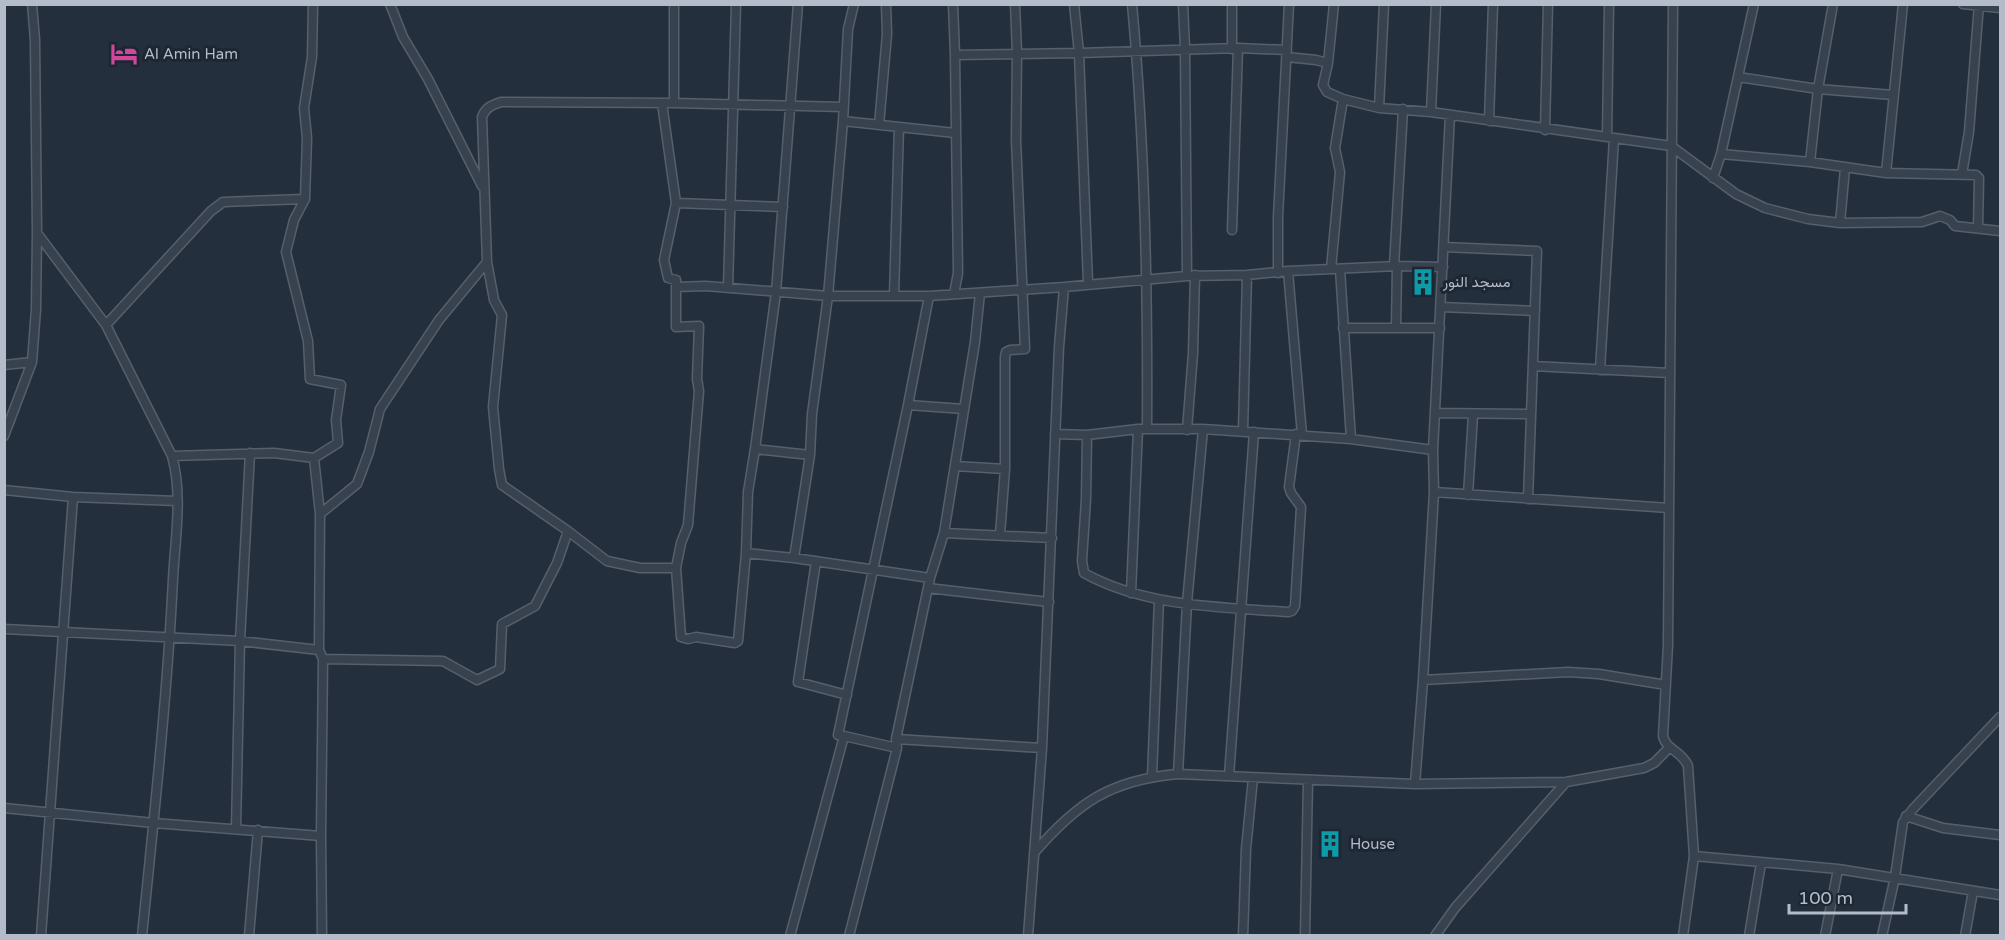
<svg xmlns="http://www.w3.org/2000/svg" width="2005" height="940" viewBox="0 0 2005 940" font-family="'Varela Round',Vazirmatn,sans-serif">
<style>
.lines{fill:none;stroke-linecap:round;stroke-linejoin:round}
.minor-casing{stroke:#565f6c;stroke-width:11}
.minor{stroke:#38414e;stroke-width:8}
.labels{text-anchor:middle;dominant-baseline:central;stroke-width:6;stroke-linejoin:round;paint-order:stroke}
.poi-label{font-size:15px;fill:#b4bcc9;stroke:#1d2633;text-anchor:start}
</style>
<rect width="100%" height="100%" fill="#242f3e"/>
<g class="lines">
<defs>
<path id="minor" d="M390,4L403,37L428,79L482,186
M798,4L776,292L755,449L748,492L746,553L794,558L930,578
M953,4L955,55L958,273L954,294
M1074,4L1079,53L1088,283
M1132,4C1145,145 1148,287 1147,429
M1183,4L1185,49L1187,276
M1232,4V49
M1334,4L1328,63L1323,85L1327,92L1343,99L1379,108L1431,112L1671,146L1736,194L1765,208L1808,219L1840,223L1922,222L1940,216L1950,220L1955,226L2000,231
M1673,4L1668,645L1663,736C1666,750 1682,751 1688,766L1694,856L1683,936
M1963,4L2000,8
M955,55L1079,53L1238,48L1287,50
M1287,57L1316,60L1328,63
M1738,77L1818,89L1833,4
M662,103L676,203L783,207
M674,103V4
M1379,108L1384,4
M1431,112L1436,4
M843,121L955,133
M1489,121L1493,4
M879,125L887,34L886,4
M1545,130L1548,4
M1607,137L1609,4
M1721,154L1810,162L1886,173L1976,175L1979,178L1978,228
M1810,162L1818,89L1893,95
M1886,173L1903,4
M1962,174L1969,132L1979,4
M1713,178L1721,154L1754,4
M676,203L664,260L668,278L676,280V327L699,326L697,379L699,391L688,525L681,543L676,568
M1840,223L1845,168
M1232,230L1238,48
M37,233L106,325L172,456C183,495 175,540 173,579C167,698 154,817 142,936
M1444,247L1537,251L1528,499
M1394,266L1403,109
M1331,269L1340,172L1335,148L1343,99
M1340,269L1351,439
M1288,271L1302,435
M1278,273V217L1289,4
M676,287L706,286L828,296H929L1064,287L1187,276L1247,275L1288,271L1397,266L1443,267
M728,288L736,4
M894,296L899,127
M1441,307L1535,311
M106,325L211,211L223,202L305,199
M1343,328H1440
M1396,328L1397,266
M4,365L32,362
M1533,366L1670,373
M1600,370L1614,138
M908,405L964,409
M1435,413L1531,414
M1187,430L1193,353L1195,275
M1243,431L1247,275
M1055,434L1087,435L1138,429H1203L1351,439L1433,450
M1087,435L1086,499L1082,561L1084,573C1145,607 1220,607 1288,612L1292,611L1295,606L1301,507L1291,493L1289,487L1296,434
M4,436L32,362L36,309L37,233L35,40L32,4
M755,449L810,455
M172,456L274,453L314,458L338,443L336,420L341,385L310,379L308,341L286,252L294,220L305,199L307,138L304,108L312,57L313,4
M314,458L320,514L319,650L323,659L321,836L322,936
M955,466L1005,469
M4,490L73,497L177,501
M1434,492L1669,508
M1468,495L1473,415
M320,514L357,484L369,452L380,409L439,320L487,262
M568,531L607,561L640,568H676L681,637L688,639L696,637L735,643L738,641L746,553
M944,533L1052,538
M1000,535L1005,469V357L1006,352L1010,350L1025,349L1016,140L1017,53L1015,4
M794,558L810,455L812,414L828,296L843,121L848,29L854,4
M816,561L798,682L847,695
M928,588L1049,602
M1131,593L1138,429
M4,629L240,641L319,650
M323,659L443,661L477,680L500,669L502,624L535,606L557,563L568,531L502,485L499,469L493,407L502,315L494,300L487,262L482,117C486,107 492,105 501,102L674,103L843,107
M1423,680L1568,672L1599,674L1666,685
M844,736L897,748
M896,739L1042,748
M1178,774L1187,603L1203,429
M1229,776L1254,432
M1152,777L1159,600
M1415,784L1423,680L1434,492L1433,450L1450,115
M4,808L154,823L321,836
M1906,816L1943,828L2000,835
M236,829L240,641L250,453
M1034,853C1077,803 1110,780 1178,774L1415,784L1566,782L1644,768L1654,763L1670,747
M1694,856L1838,869L2000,895
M41,936L73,497
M249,936L258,830
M790,936L844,736L838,735L908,405L929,296
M849,936L897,748L896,739L930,578L944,533L975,342L980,293
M1028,936L1042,748L1059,347L1064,287
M1243,936L1246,849L1253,778
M1305,936L1308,780
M1435,936L1455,908L1566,782
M1749,936L1761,863
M1825,936L1838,869
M1882,936L1895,877L1903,822L1913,809L2000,717
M1965,936L1973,891"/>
</defs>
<!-- minor casing -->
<use href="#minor" class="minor-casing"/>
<!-- minor -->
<use href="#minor" class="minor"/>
</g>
<!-- icons -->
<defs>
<symbol id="hotel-bare" viewBox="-9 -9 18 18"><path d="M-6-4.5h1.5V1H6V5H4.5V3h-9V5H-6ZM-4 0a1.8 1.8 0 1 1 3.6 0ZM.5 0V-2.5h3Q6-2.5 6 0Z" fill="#d1479c" stroke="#1d2633" stroke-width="2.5" paint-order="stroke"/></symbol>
<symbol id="building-bare" viewBox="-9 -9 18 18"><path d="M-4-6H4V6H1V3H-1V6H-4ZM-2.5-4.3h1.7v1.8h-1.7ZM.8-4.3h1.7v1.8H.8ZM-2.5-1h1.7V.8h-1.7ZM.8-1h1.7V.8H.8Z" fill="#0f9aa8" stroke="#1d2633" stroke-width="2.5" paint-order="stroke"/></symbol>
</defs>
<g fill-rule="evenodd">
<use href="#hotel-bare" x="105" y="35" width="38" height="38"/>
<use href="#building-bare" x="1404" y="263" width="38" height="38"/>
<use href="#building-bare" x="1311" y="825" width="38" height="38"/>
</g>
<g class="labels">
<!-- poi labels -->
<g class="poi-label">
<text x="144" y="54">Al Amin Ham</text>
<text x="1443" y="282">مسجد النور</text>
<text x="1350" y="844">House</text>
</g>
</g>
<!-- border -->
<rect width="2005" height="940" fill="none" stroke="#b4bcc9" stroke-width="12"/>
<!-- scale -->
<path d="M1789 904v9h117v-9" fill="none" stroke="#b4bcc9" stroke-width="3"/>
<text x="1798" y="904" font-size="18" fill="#b4bcc9" stroke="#1d2633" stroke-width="4.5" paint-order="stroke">100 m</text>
</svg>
